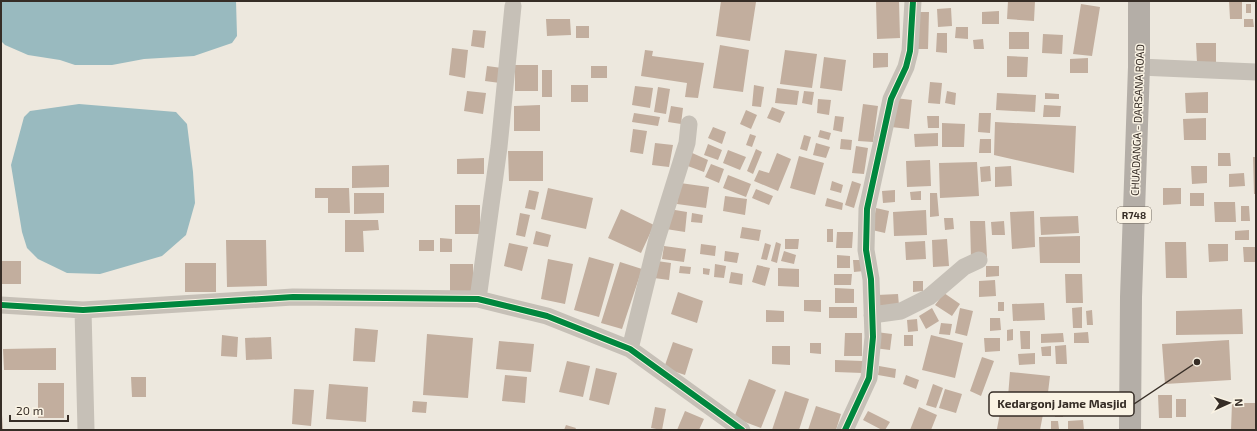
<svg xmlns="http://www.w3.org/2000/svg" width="1257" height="431" viewBox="0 0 1257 431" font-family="'Exo 2',sans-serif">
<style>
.water{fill:#99babf}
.building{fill:#c2ae9e}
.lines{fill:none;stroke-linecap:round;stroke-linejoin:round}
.street{stroke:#c6c0b7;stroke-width:17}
.primary{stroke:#b4aea7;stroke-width:22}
.cycleway-casing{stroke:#faf3e4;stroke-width:8}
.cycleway{stroke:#00873e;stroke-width:6}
.labels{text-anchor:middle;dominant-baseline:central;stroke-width:3;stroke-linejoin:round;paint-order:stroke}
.shield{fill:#faf3e4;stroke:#71685f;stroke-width:1}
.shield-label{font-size:10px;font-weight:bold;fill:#362d26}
.street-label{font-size:11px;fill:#362d26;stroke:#faf3e4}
.leader{fill:none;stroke:#362d26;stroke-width:1.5}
.callout-dot{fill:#362d26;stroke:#faf3e4;stroke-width:1.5}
.callout{fill:#faf3e4;stroke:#362d26;stroke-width:1.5}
.callout-label{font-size:12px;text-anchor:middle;font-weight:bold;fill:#362d26}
</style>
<rect width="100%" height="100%" fill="#ede8de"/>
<!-- water -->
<path class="water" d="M1,1H236L237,36L232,43L194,56L144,59L112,65H75L60,60L28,55L5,45L1,41Z
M79,104L176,112L187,124L193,172L195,203L186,235L162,256L100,274L67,273L38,259L27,248L22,232L11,165L24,117L30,111Z"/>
<!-- building -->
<path class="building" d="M721,1L756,2L750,41L716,36Z
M876,1H899L900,38L877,39Z
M1008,1H1035L1034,21L1007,19Z
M1229,1H1242V19H1230Z
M1081,4L1100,7L1092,56L1073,54Z
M1246,4H1251V13H1246Z
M951,8L952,26L938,27L937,9Z
M999,11V24H982V12Z
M916,12H929L928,49H915Z
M546,19H570L571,35L547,36Z
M1244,19H1253L1254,27H1244Z
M576,26H589V38H576Z
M956,27H968V39L955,38Z
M473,30L486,31L484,48L471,46Z
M1009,32H1029V49H1009Z
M937,33H947V53L936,52Z
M1043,34L1063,35L1062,54L1042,53Z
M983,39L984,49H974L973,40Z
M1196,43H1216V63H1197Z
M720,45L749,50L743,92L713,88Z
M452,48L468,50L465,78L449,75Z
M645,50L653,51L652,56L704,63L698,98L685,97L687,83L641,76Z
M785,50L817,54L812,88L780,84Z
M873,53H888V67L873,68Z
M1007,56L1028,57L1027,77H1007Z
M824,57L846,60L842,91L820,88Z
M1088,58V73H1070V59Z
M515,65H538V91H515Z
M487,66L502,68L500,83L485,81Z
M591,66H607V78H591Z
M542,70H552V97H542Z
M930,82L942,83L940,104L928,103Z
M571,85H588V102H571Z
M754,85L764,87L761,107L752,106Z
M635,86L653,88L650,108L632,105Z
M658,87L670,89L666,114L654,112Z
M777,88L799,91L797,105L775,103Z
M467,91L486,93L483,114L464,111Z
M804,91L814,92L812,105L802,103Z
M947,91L956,93L955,105L945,103Z
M1208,92V113H1186L1185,93Z
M997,93L1036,95L1035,112L996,110Z
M1045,93L1059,94V99H1045Z
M895,98L912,100L909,129L891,127Z
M818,99L831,100L829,115L817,113Z
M863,104L878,106L873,142L858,141Z
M540,105V131H514V106Z
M1044,105L1061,106L1060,117H1043Z
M671,106L683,108L681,124L668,122Z
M772,107L785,112L780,123L767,118Z
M746,110L757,115L751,129L740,124Z
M634,113L660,117L658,126L632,122Z
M979,113H991L990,133L978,132Z
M835,116L844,117L842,132L833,130Z
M927,116H939V128H928Z
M1206,118V140H1184L1183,119Z
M995,122L1076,126L1074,173L994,155Z
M942,123L965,124L964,147H942Z
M713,127L726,132L722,144L708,138Z
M633,129L647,131L643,154L630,152Z
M820,130L831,133L829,140L818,137Z
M938,133V146L915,147L914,134Z
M750,134L756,136L752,147L746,145Z
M804,135L811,137L807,151L800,149Z
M841,139L852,140L851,150L840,149Z
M980,139H991V153H979Z
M655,143L673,145L669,167L652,165Z
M816,143L830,147L826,158L813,155Z
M708,144L722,150L718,160L704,155Z
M856,146L868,148L864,174L852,173Z
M756,149L762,152L753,174L747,171Z
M728,150L746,157L740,170L723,163Z
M508,151H543V181H509Z
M690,152L708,160L704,172L685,165Z
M777,153L791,159L778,191L754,181L759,170L769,173Z
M1218,153H1230L1231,166H1218Z
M799,156L824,163L815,195L790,188Z
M1253,157H1256V194H1254Z
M484,158V174H457V159Z
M930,160L931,186L907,187L906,161Z
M977,162L979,196L940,198L939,163Z
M711,164L724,169L719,183L705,177Z
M389,165V187L352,188V166Z
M990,166L991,181L981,182L980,167Z
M1011,166L1012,186L995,187V167Z
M1191,166H1207V183L1192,184Z
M1244,173L1245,186L1229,187V174Z
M728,175L751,184L746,197L723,188Z
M832,181L843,185L841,193L830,190Z
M852,181L861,184L854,208L845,205Z
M680,183L709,187L706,208L677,204Z
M315,188H349L350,213H328V198H315Z
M548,188L593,198L586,229L541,219Z
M1163,188H1181V204L1163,205Z
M756,189L773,196L769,205L752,198Z
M529,190L539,192L535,210L525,208Z
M895,190V202L883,203L882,191Z
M921,191V200H911L910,192Z
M354,193H384V213L354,214Z
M930,193H937L939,216L930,217Z
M1190,193H1204V206H1190Z
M725,196L747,199L745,215L723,211Z
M827,198L843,203L842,210L825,206Z
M1214,202H1235L1236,222H1215Z
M455,205H480V234H455Z
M1241,206H1249L1250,221H1241Z
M876,208L889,211L885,233L872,230Z
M621,209L654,225L641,253L608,238Z
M669,209L687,212L685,232L666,229Z
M926,210L927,235L894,236L893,212Z
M1034,211L1035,247L1012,249L1010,212Z
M520,213L530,215L525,237L516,235Z
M692,213L703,215L702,223L691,222Z
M1078,216L1079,233L1041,235L1040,217Z
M944,218H953L954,229L945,230Z
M345,220H378L379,230L363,231L364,252H345Z
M970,221H985L987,257L971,258Z
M1004,221L1005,235H992L991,222Z
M742,227L761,230L759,241L740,238Z
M827,229H833V242H827Z
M1249,230V240H1235V231Z
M536,231L551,235L548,247L533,244Z
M837,232H853L852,248H836Z
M1080,236V263H1040L1039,237Z
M440,238L452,239V252H440Z
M785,239H799L798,249H785Z
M947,239L949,266L933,267L932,240Z
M226,240H266L267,286L227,287Z
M419,240H434V251H419Z
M925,241L926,259L906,260L905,242Z
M776,242L781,244L777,263L771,261Z
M1165,242H1186L1187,278H1166Z
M509,243L528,247L522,271L504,266Z
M765,243L771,245L767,260L761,259Z
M701,244L716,246L715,256L700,254Z
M1208,244H1228V261L1209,262Z
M664,246L686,249L684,262L662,259Z
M1243,247H1256V262H1244Z
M725,251L739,253L737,263L724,261Z
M784,251L796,255L794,264L781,261Z
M837,255L850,256V268H837Z
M589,257L614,264L599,317L574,310Z
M548,259L573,264L565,304L541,299Z
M853,260H863L864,271L854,272Z
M2,261H21V284H2Z
M657,261L671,263L669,280L654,278Z
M620,262L642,269L622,329L601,323Z
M185,263H216V292H185Z
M450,264H473V292H450Z
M715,264L726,266L724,278L714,277Z
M757,265L770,268L765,286L752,282Z
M680,266L691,267L690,274L679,273Z
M986,266H999V276L986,277Z
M703,268L710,269L709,275L703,274Z
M778,268L799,269V287L778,286Z
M731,272L743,274L742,285L729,283Z
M834,274H852L851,285H834Z
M1065,274H1082L1083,303H1066Z
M995,280L996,296L979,297V281Z
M913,281H923V291L913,292Z
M835,288L854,289V303H835Z
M678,292L703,301L697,323L671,314Z
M944,293L960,304L952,316L935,305Z
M898,294L899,306L878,307L877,295Z
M804,300H821V312L804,311Z
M998,302H1004V311H998Z
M1044,303L1045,320L1013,321L1012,304Z
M829,307H857V318H829Z
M1082,307V328H1073L1072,308Z
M932,308L939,321L926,329L919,316Z
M960,308L973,311L967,336L955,333Z
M1242,309L1243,334L1176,335V311Z
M766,310L784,311V322H766Z
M1092,310L1093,325H1087L1086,311Z
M990,318H1000L1001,330L990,331Z
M917,319L918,331L908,332L907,320Z
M941,323L952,324L950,335L939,334Z
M355,328L378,330L375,362L353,361Z
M1013,329V340L1007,341V330Z
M1020,331H1030V349H1021Z
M876,332L892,334L890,350L874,348Z
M1088,332L1089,343H1074V333Z
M845,333H862V356H844Z
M1063,333L1064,342L1041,343V334Z
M427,334L473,338L468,398L423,395Z
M222,335L238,337L237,357L221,356Z
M904,335H913V346H904Z
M931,335L963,343L955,378L922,370Z
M271,337L272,359L246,360L245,338Z
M984,338H1000V351L985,352Z
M1229,340L1231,380L1165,384L1162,344Z
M499,341L534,344L531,372L496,369Z
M673,342L693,349L685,375L664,368Z
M810,343H821V354L810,353Z
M1066,345L1067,364H1056L1055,346Z
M772,346H790V365L772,364Z
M1051,346V356H1042L1041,347Z
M56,348V370H4L3,349Z
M1035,353V364L1019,365L1018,354Z
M982,357L994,361L981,396L970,391Z
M835,360L863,361V373L835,372Z
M567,361L590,366L583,397L559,392Z
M879,366L896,369L895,378L878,375Z
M596,368L617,373L609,405L589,400Z
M1010,372L1050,376L1047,401L1008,397Z
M505,375L527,377L525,403L502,401Z
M906,375L919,380L916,389L903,384Z
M131,377H146V397H132Z
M749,379L776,390L761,428L734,418Z
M38,383H64V418H38Z
M329,384L368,387L366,422L326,419Z
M933,384L943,388L936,408L926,405Z
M294,389L314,390L311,426L292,424Z
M945,389L962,394L956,413L939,408Z
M785,391L809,399L799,430H772Z
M1158,395H1172V418H1159Z
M1054,399H1063V417H1055Z
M1176,399H1186V417H1176Z
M413,401L427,402L426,413L412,412Z
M1002,402L1044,409L1040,430L997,429Z
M1232,403H1256V430H1231Z
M816,406L841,414L836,430H808Z
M655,407L666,409L662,430L651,428Z
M919,407L937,415L931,430H910Z
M685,411L704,419L699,430H677Z
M868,411L890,422L885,430H882L863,420Z
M1,415H2L3,430H1Z
M1083,420L1084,430H1068V421Z
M1051,421H1058L1059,429L1051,430Z
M566,425L576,428L575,430H564Z"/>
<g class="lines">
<!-- street -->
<path class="street" d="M1139,67L1256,72
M478,299L499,147L513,6
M1,305L83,310L293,297L478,299L547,316L630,349L742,430
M83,310L86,430
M872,315L901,311L929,297L964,267L979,260
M630,349L657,239L687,143L689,124
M845,430L869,378L873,337L871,279L866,250L867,209L891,99L906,67L910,51L913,1"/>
<!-- primary -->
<path class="primary" d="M1130,430L1131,297L1139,67V1"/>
<defs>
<path id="cycleway" d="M1,305L83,310L293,297L478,299L547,316L630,349L742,430
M845,430L869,378L873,337L871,279L866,250L867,209L891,99L906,67L910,51L913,1"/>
</defs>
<!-- cycleway casing -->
<use href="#cycleway" class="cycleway-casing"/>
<!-- cycleway -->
<use href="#cycleway" class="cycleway"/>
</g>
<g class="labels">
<!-- shield labels -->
<rect class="shield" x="1117" y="207" width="34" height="16" rx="3"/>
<g class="shield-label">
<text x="1134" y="215">R748</text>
</g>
<!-- street labels -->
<g class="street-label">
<text transform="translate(1137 120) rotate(-88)">CHUADANGA - DARSANA ROAD</text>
</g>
</g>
<!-- callouts -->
<path class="leader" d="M1197 362L1134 404"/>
<circle class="callout-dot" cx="1197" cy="362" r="4"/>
<rect class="callout" x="989" y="392" width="145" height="24" rx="4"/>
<g class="callout-label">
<text x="1062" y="408">Kedargonj Jame Masjid</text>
</g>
<!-- border -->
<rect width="1257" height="431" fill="none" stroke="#362d26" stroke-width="4"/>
<!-- north arrow -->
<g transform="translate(1229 403) rotate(87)" stroke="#faf3e4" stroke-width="3" paint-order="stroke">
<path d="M0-3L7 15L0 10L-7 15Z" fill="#362d26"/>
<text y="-6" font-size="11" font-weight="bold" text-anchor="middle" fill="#362d26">N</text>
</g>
<!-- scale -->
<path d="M10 415v6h58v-6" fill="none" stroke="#362d26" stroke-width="2"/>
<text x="16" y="415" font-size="12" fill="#362d26" stroke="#faf3e4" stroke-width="3" paint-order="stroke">20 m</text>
</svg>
